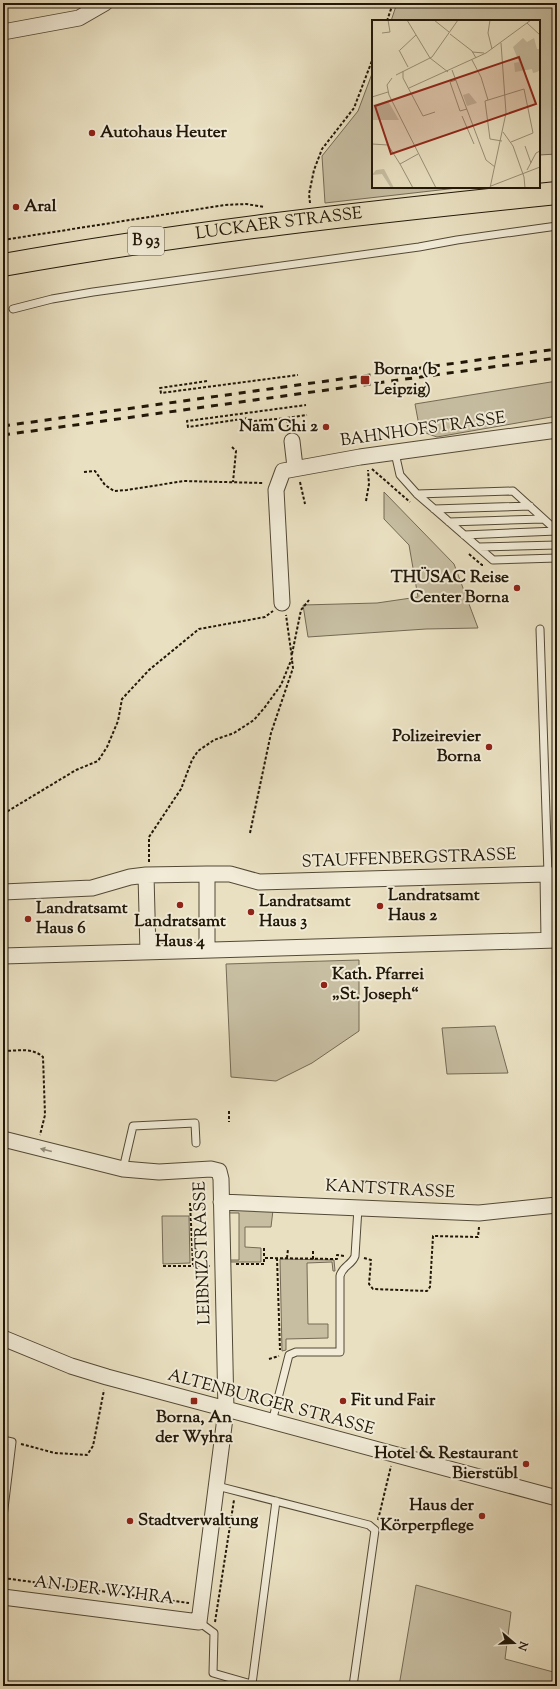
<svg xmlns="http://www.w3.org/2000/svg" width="560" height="1689" viewBox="0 0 560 1689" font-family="'Sorts Mill Goudy',serif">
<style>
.green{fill:#c7bea2;stroke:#746a55}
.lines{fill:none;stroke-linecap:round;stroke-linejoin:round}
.service-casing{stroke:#534936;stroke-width:9}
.minor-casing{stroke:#534936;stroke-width:17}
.primary-casing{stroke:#211708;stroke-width:24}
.path{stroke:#211708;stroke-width:2;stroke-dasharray:3 2;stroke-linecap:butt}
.service{stroke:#f1ebd7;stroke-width:7}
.minor{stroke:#f1ebd7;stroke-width:15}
.primary{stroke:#e9e0c1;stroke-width:22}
.rail{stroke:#211708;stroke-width:3;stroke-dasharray:7 7;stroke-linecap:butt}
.oneway{fill:#938c7a}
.poi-dot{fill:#8f2418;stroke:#f1ebd7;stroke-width:1.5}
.labels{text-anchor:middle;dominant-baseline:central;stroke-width:4;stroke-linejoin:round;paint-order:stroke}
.shield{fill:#f1ebd7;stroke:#5f5746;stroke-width:1}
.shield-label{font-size:16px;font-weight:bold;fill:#211708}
.poi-label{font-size:17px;font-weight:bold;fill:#211708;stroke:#f1ebd7;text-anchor:start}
.street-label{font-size:17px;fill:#211708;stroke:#f1ebd7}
.inset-road{fill:none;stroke:#999077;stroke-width:1}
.view{fill:#8f2418;fill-opacity:0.15;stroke:#8f2418;stroke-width:2}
.inset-edge{fill:none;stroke:#211708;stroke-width:2}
</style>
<rect width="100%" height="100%" fill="#e9e0c1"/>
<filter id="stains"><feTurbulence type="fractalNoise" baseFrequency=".005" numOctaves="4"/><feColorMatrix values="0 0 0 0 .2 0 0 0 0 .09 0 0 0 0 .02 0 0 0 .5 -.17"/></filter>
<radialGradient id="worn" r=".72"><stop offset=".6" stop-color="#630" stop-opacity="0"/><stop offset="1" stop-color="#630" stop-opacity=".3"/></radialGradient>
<!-- green -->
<path class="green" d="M397,3H557V154L539,155V21H391Z
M373,71V187H466L325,203L322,156L358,111Z
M557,381V416L437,437L420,431L415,404Z
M384,492L454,564L478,628L426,629L308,637L303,605L377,603L418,597L409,545L384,519Z
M359,960V1031L312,1063L276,1081L231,1077L226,964Z
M495,1026L508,1073L447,1074L442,1028Z
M230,1209L273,1210L271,1227H245V1247L261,1248V1262H230V1260H239V1213H229Z
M162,1216H189L190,1263L163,1264Z
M280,1259L334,1260L335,1271H333L332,1262L307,1263L308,1324H328V1338L286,1339V1350L282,1351Z
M416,1585L511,1612L505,1659L557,1673V1686H399Z"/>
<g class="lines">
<defs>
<path id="service" d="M13,309L52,299L93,292L419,247L457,240L557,226
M395,453L400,475L417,494L493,560L557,558
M417,494L513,491L557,531
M434,509L530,506
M449,522L543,519
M464,535L557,531
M479,547L557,545
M540,629L548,874
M123,1169L133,1126L195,1123L196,1143
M272,1422L289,1355L296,1352H340V1276C342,1266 352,1265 355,1256L358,1208
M3,1440L12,1442L3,1517
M217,1486L369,1525L375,1530L353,1686
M199,1622L214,1633L213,1673L258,1686
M252,1684L276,1501"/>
<path id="minor" d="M3,32L79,18L105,3
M292,441L295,467
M282,603L276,490L283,471L360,457L557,430
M3,892L92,888L130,877L146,875
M207,950V874H230L259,882L548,874L549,940
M148,952L146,875L207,874
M3,956L557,940
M3,1139L123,1169L159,1172L211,1169L219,1171L221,1179L226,1410L199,1622L3,1597
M221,1202L479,1213L557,1205
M3,1338L71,1366L107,1377L557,1498"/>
<g id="primary">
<path id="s1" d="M3,265C187,232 372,212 557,193"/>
</g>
</defs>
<!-- service casing -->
<use href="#service" class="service-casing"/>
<!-- minor casing -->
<use href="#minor" class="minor-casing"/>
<!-- primary casing -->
<use href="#primary" class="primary-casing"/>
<!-- path -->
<path class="path" d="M387,21L393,3
M310,203L309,194L314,170L322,149L354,108L373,58
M3,240L225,205L246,204L265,207
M207,381L160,388L161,393L298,375
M287,418L254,421L249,418L188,427L187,421L306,405
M288,428L287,418L307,415
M232,447L236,451L233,482
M372,469L410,502
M84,472L95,471L105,485L114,491L127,490L184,481L264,483
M300,482L305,504
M366,501L369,484L368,470
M469,554L482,565H485
M292,654L301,610L309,600
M3,814L76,770L98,761L107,747L118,721L122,699L149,670L199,629L265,617L273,611
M250,833L271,733L293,668L292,660
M149,862V837L181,789L192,760L198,751L214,740L234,733L254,720L265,707L281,685L292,658L286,615
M3,1051C17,1051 32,1047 43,1057L45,1115L40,1135
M229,1111V1122
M190,1203L193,1265
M191,1210L205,1208V1202
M264,1248V1258
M277,1258L280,1350
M287,1258L288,1249
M364,1258L371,1260L369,1284L373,1289L427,1291L430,1287L433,1236L478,1237L479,1227
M313,1259V1249
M236,1264H264V1258L337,1259V1255L344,1256
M163,1266H210
M269,1359L279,1356
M21,1444L55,1453L87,1455L93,1446L104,1390
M378,1520L391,1466
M3,1578L189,1603
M215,1622L234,1500"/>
<!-- service -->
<use href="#service" class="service"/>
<!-- minor -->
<use href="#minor" class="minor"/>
<!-- primary -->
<use href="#primary" class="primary"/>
<!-- rail -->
<path class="rail" d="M3,426L557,349
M3,435L557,358"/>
</g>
<!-- one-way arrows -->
<defs><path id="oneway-solid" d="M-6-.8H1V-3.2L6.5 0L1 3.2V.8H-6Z"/></defs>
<use class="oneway" href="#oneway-solid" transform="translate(46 1150) rotate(-166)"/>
<!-- markers -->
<g class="poi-dot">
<circle cx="92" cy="133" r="4"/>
<circle cx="16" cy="207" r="4"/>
<rect x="360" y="375" width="10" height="10" rx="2"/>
<circle cx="326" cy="427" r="4"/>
<circle cx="517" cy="588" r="4"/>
<circle cx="489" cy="747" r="4"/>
<circle cx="180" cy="905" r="4"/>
<circle cx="380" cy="906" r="4"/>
<circle cx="251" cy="912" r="4"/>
<circle cx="28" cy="919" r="4"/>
<circle cx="324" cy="985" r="4"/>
<rect x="190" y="1397" width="8" height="8" rx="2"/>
<circle cx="343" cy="1401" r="4"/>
<circle cx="526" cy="1464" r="4"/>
<circle cx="482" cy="1516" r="4"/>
<circle cx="130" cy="1521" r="4"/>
</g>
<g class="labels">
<!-- shield labels -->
<rect class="shield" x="128" y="227" width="36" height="28" rx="3"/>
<g class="shield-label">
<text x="146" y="241">B 93</text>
</g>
<!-- poi labels -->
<g class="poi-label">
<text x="100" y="133">Autohaus Heuter</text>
<text x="24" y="207">Aral</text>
<text x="374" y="370">Borna (b<tspan x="374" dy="20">Leipzig)</tspan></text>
<text x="318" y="427" text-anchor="end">Nam Chi 2</text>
<text x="509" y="578" text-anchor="end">THÜSAC Reise<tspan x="509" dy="20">Center Borna</tspan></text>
<text x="481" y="737" text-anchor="end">Polizeirevier<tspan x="481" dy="20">Borna</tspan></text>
<text x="388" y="896">Landratsamt<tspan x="388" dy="20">Haus 2</tspan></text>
<text x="259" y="902">Landratsamt<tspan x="259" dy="20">Haus 3</tspan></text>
<text x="36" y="909">Landratsamt<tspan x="36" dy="20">Haus 6</tspan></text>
<text x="180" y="922" text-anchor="middle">Landratsamt<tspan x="180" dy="20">Haus 4</tspan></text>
<text x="332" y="975">Kath. Pfarrei<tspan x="332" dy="20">„St. Joseph“</tspan></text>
<text x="351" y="1401">Fit und Fair</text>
<text x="194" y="1418" text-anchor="middle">Borna, An<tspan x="194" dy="20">der Wyhra</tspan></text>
<text x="518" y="1454" text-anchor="end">Hotel &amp; Restaurant<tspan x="518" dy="20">Bierstübl</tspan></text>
<text x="474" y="1506" text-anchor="end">Haus der<tspan x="474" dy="20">Körperpflege</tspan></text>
<text x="138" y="1521">Stadtverwaltung</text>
</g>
<!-- street labels -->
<g class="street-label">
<text stroke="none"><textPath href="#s1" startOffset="279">LUCKAER STRASSE</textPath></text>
<text transform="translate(423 430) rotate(-8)">BAHNHOFSTRASSE</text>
<text transform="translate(409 859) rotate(-2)">STAUFFENBERGSTRASSE</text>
<text transform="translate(390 1190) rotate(3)">KANTSTRASSE</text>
<text transform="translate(203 1253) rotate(-92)">LEIBNIZSTRASSE</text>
<text transform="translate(271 1403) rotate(15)">ALTENBURGER STRASSE</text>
<text transform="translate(104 1591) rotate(7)">AN DER WYHRA</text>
</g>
</g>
<!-- overview -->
<g transform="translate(372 20)">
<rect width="168" height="168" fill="#e9e0c1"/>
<path d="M151,18L155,22L162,18L165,29H168V50L165,52L161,53L160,49L143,52L142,43L147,42L141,27ZM97,73L105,83L95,86L91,75ZM16,81L27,100H0V85ZM12,149L22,168H19L10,154L0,155L4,150Z" fill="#c7bea2"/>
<path class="inset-road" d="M35,0L58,38M62,0L77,12M118,0L116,13L120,29M155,3L168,15M10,13L18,12L16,0M78,14L100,31L104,38M27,30L36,47M28,30L44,15M100,32L112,33M58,38L76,52M100,40L109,57L116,80M80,50L114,140L123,147M31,51V58L51,96L63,92M24,55L60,37L86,0M20,58L15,65L17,75L64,168M84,60L78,62L88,91L95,89M37,68L114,33L159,0M0,77L16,72M90,96L102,124M131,112L141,126L152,157L153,168M130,121L118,119L113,81L152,69L161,113L139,122M0,124L16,125L28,144M153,126L159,143M155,150L164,133L168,131M119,166L168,147M41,168L28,144L46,134M118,168L134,93L129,23"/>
<path class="view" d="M147,37L164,84L19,134L3,86Z"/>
<rect width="168" height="168" class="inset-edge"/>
</g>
<!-- margin -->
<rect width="560" height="1689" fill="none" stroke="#e9e0c1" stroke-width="16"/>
<rect x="4" y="4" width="552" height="1681" fill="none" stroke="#211708" stroke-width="2"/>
<rect x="8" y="8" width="544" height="1673" fill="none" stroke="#211708"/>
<!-- north arrow -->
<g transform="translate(514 1643) rotate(109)" stroke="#f1ebd7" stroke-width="3" paint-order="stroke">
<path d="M0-3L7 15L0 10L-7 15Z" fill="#211708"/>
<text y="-6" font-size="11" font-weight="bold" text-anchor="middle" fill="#211708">N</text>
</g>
<rect width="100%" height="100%" filter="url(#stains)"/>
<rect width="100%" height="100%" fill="url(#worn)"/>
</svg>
